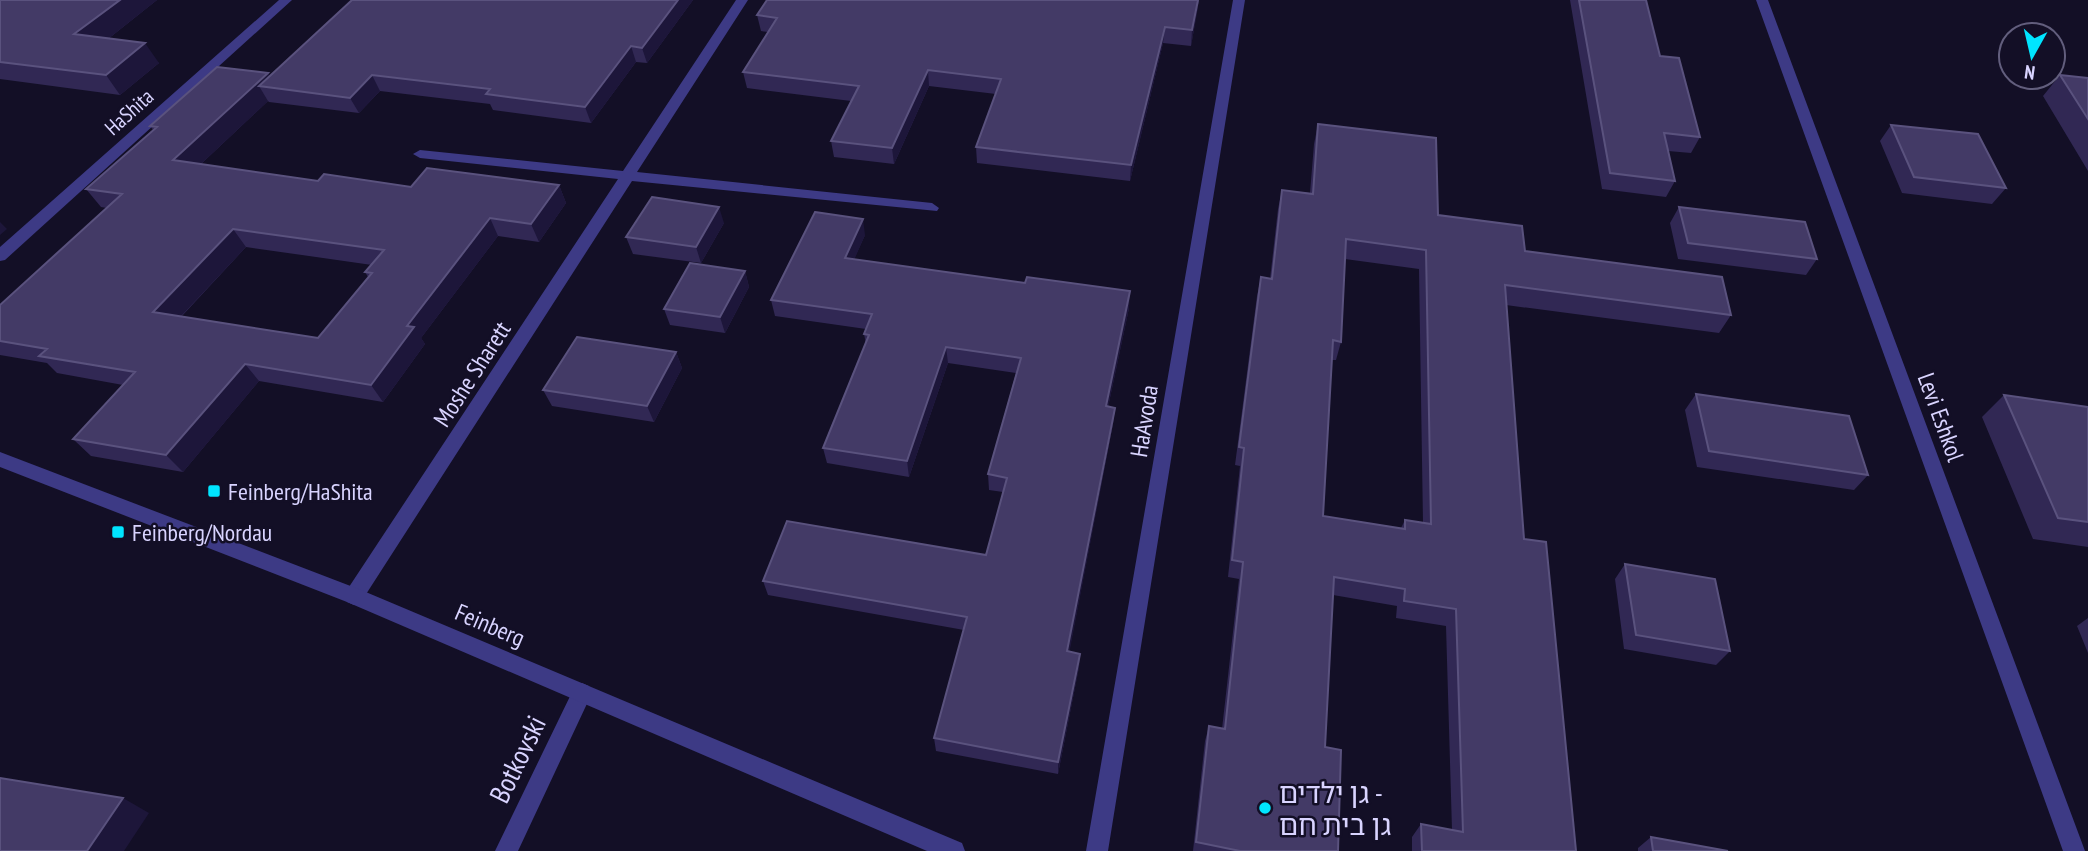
<svg xmlns="http://www.w3.org/2000/svg" width="2088" height="851" viewBox="0 0 2088 851" font-family="'PT Sans Narrow','Noto Sans Hebrew',sans-serif">
<style>
.lines{fill:none;stroke-linecap:round;stroke-linejoin:round}
.minor{fill:#3d3a85;fill-rule:evenodd}
.tertiary{fill:#3d3a85;fill-rule:evenodd}
.wall{fill:#312854;fill-rule:evenodd}
.shaded-wall{fill:#1d163a}
.building{fill:#433a66;stroke:#5a527e;stroke-width:2;fill-rule:evenodd}
.poi-dot{fill:#00e5ff;stroke:#130f26;stroke-width:2.5}
.labels{text-anchor:middle;dominant-baseline:central;stroke-width:5;stroke-linejoin:round;paint-order:stroke}
.far-street-label{font-size:21px;fill:#d9d4ff;stroke:#130f26}
.street-label{font-size:24px;fill:#d9d4ff;stroke:#130f26}
.poi-label{font-size:24px;fill:#d9d4ff;stroke:#130f26;text-anchor:start}
.near-street-label{font-size:28px;fill:#d9d4ff;stroke:#130f26}
.near-poi-label{font-size:28px;fill:#d9d4ff;stroke:#130f26;text-anchor:start}
</style>
<rect width="100%" height="100%" fill="#130f26"/>
<g class="lines">
<!-- minor -->
<path class="minor" d="M279,0H292L5,260L0,261V247Z
M736,0H748L637,172L932,203L939,208L937,211L632,181L361,602L354,605L347,602L344,596L347,590L618,179L420,158L413,154L420,150L623,171Z
M1233,0H1245L1108,851H1086Z
M1756,0H1768L2085,851H2063Z
M582,683L589,686L592,693L518,851H495L575,686Z"/>
<!-- tertiary -->
<path class="tertiary" d="M0,452L361,590L962,843L965,851H927L347,602L0,467Z"/>
</g>
<!-- wall -->
<path class="wall" d="M0,0H157L108,39L159,63L120,95L0,79Z
M352,0H693L647,63L636,62L591,123L493,110L490,104L380,91L359,113L269,102L268,101L201,164L318,181L411,187L559,185L566,203L539,242L498,236L421,338L425,344L383,402L259,381L183,472L91,456L73,439L123,385L57,373L47,363L0,355V305L107,208L101,207L86,189L153,130L150,126L268,73L270,76ZM246,247L372,265L365,272L368,277L318,338L181,317Z
M767,0H1199L1191,46L1163,43L1130,181L977,163L976,147L996,94L929,86L894,164L834,157L831,141L851,101L747,88L743,72L768,32L761,31L757,15Z
M1570,0H1646L1660,56L1700,137L1691,153L1668,151L1675,181L1666,197L1602,189Z
M2060,75L2088,78V171L2043,96Z
M1318,124L1438,215L1525,251L1731,315L1719,333L1506,305L1524,539L1576,851H1412V837L1421,824L1452,830L1446,626L1396,618L1397,606L1333,595L1325,747L1338,851H1193L1205,741L1209,726L1222,729L1239,579L1228,577L1240,466L1235,465L1257,296L1261,277L1270,279L1278,209L1282,190L1310,193L1314,144ZM1345,259L1419,269L1423,523L1405,520L1401,528L1323,516L1332,360H1336L1341,342Z
M1891,125L2006,188L1992,204L1902,193L1880,141Z
M1679,207L1817,259L1806,275L1678,259L1670,223Z
M724,223L701,263L633,254L626,237Z
M865,235L854,259L1129,308L1108,407L1115,408L1113,424L1069,652L1080,654L1079,667L1058,774L936,751L934,738L964,630L768,595L763,581L986,555L1003,492L989,490L988,474L1016,373L948,363L909,477L827,463L823,448L866,344L864,334L866,329L775,316L771,300Z
M745,271L749,287L725,333L670,325L664,309Z
M676,352L682,368L654,422L552,406L543,390Z
M1696,394L1868,475L1854,490L1697,467L1685,410Z
M2004,395L2088,407V547L2033,539L1982,417Z
M1625,564L1730,651L1716,665L1624,649L1615,579Z
M2088,618V653L2077,626Z
M1651,837L1728,851H1638V848Z"/>
<!-- shaded-wall -->
<path class="shaded-wall" d="M120,0H157L89,54L74,34Z
M678,0H693L647,63L642,48Z
M1198,0V8L1191,46L1192,30Z
M1165,27L1163,43L1130,181L1131,165Z
M145,43L159,63L120,95L106,75Z
M631,46L636,62L591,123L585,107Z
M928,70L929,86L894,164L892,148Z
M268,73L277,88L259,86L268,101L186,178L173,160Z
M372,75L380,91L359,113L350,98Z
M559,185L566,203L539,242L531,224Z
M719,207L724,223L701,263L696,247Z
M490,218L498,236L421,338L425,344L383,402L371,385L407,326Z
M863,219L865,235L848,274L845,258Z
M0,222L7,229L0,235Z
M233,229L246,247L168,330L153,312Z
M745,271L749,287L725,333L720,317Z
M1130,291L1129,308L1105,422L1106,406Z
M946,347L948,363L909,477L907,461Z
M676,352L682,368L654,422L647,406Z
M245,364L259,381L183,472L166,455Z
M1115,408L1113,424L1067,665V651Z
M1080,654L1079,667L1058,774V762Z
M123,798L149,813L124,851H87Z"/>
<!-- building -->
<path class="building" d="M0,0H120L74,34L145,43L106,75L0,62Z
M352,0H678L642,48L631,46L585,107L486,94L490,89L372,75L350,98L259,86Z
M767,0H1198L1192,30L1165,27L1131,165L976,147L1001,79L928,70L892,148L831,141L859,86L743,72L777,18L757,15Z
M1579,0H1646L1660,56L1679,58L1700,137L1664,133L1675,181L1610,173Z
M217,67L268,73L173,160L318,181L324,174L411,187L427,168L559,185L531,224L490,218L407,326L414,327L371,385L245,364L166,455L73,439L135,372L39,356L47,349L0,341V305L122,194L86,189L157,127L150,126ZM233,229L384,250L365,272L372,273L318,338L153,312Z
M2060,75L2088,78V119Z
M1318,124L1436,138L1438,215L1522,226L1525,251L1722,277L1731,315L1505,285L1524,539L1546,542L1576,851H1422L1421,824L1463,832L1456,609L1404,601L1405,589L1334,577L1325,747L1341,750L1338,851H1240L1196,842L1209,726L1225,729L1243,562L1232,560L1244,448L1239,447L1261,277L1272,279L1282,190L1313,194ZM1346,239L1426,250L1431,524L1405,520V529L1323,516L1333,340L1341,342Z
M1891,125L1978,134L2006,188L1914,177Z
M652,197L719,207L696,247L626,237Z
M1679,207L1805,222L1817,259L1688,243Z
M815,212L863,219L845,258L1025,283L1027,277L1130,291L1106,406L1115,408L1067,651L1080,654L1058,762L934,738L967,617L763,581L787,521L986,555L1007,478L988,474L1021,358L946,347L907,461L823,448L869,335L864,334L872,314L771,300Z
M690,263L745,271L720,317L664,309Z
M577,337L676,352L647,406L543,390Z
M1696,394L1849,416L1868,475L1709,451Z
M2004,395L2088,407V522L2058,518Z
M1625,564L1715,579L1730,651L1636,635Z
M0,778L123,798L87,851H0Z
M1651,837L1728,851H1653Z"/>
<!-- markers -->
<g class="poi-dot">
<rect x="207" y="484" width="14" height="14" rx="3.5"/>
<rect x="111" y="525" width="14" height="14" rx="3.5"/>
<circle cx="1265" cy="808" r="7"/>
</g>
<g class="labels">
<!-- far-street labels -->
<g class="far-street-label">
<text transform="translate(129 112) rotate(-42)">HaShita</text>
</g>
<!-- street labels -->
<g class="street-label">
<text transform="translate(472 374) rotate(-57)">Moshe Sharett</text>
<text transform="translate(1941 417) rotate(70)">Levi Eshkol</text>
<text transform="translate(1144 421) rotate(-81)">HaAvoda</text>
<text transform="translate(490 625) rotate(23)">Feinberg</text>
</g>
<!-- poi labels -->
<g class="poi-label">
<text x="228" y="491">Feinberg/HaShita</text>
<text x="132" y="532">Feinberg/Nordau</text>
</g>
<!-- near-street labels -->
<g class="near-street-label">
<text transform="translate(517 759) rotate(-64)">Botkovski</text>
</g>
<!-- near-poi labels -->
<g class="near-poi-label">
<text x="1279" y="792">גן ילדים -<tspan x="1279" dy="32">גן בית חם</tspan></text>
</g>
</g>
<!-- north arrow -->
<g transform="translate(2032 56) rotate(188)"><circle r="33" fill="#130f26" stroke="#625e7d" stroke-width="2"/>
<path d="M0-5L12 26L0 18L-12 26Z" fill="#00e5ff"/>
<text y="-10" font-size="19" font-weight="bold" text-anchor="middle" fill="#d9d4ff">N</text>
</g>
</svg>
